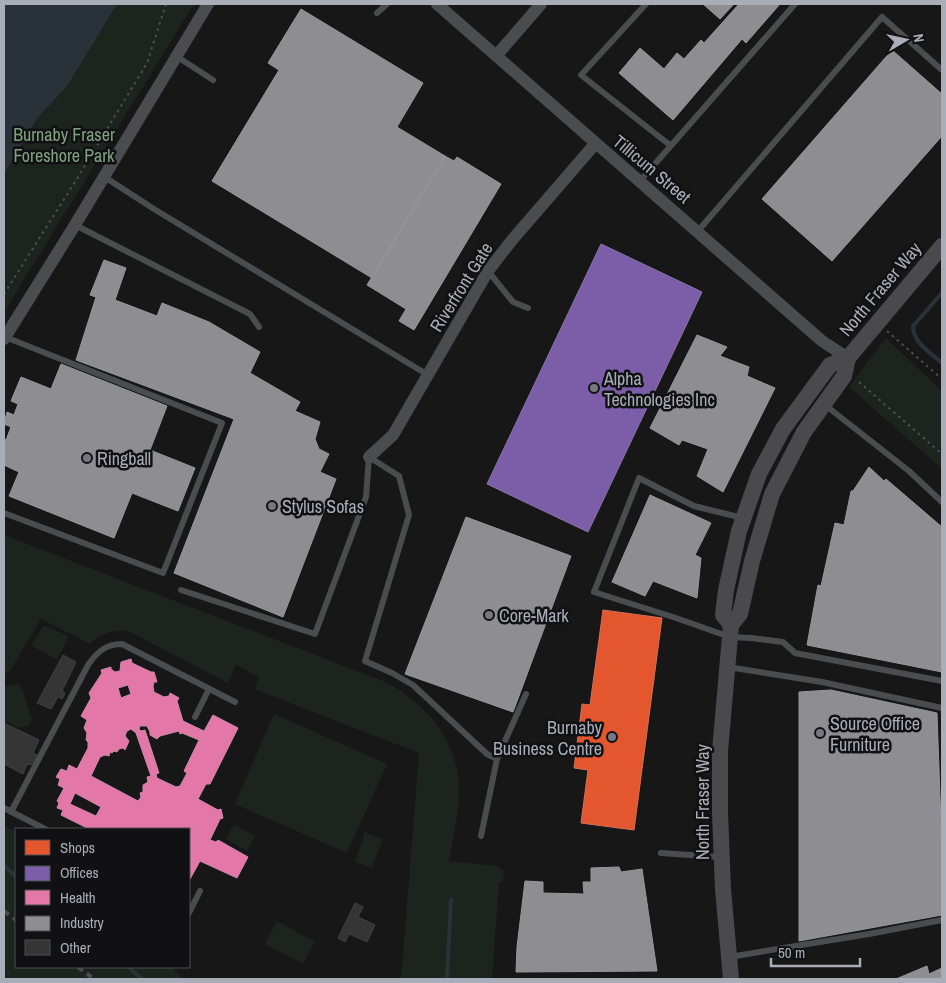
<svg xmlns="http://www.w3.org/2000/svg" width="946" height="983" viewBox="0 0 946 983" font-family="'Archivo Narrow',sans-serif">
<style>
.green{fill:#1d241e}
.water{fill:#2a3239}
.shops{fill:#e4572e;stroke:#d27157}
.offices{fill:#7b5ea7;stroke:#8876ac}
.health{fill:#e377a8;stroke:#d187ad;fill-rule:evenodd}
.industry{fill:#8d8d92;stroke:#95979d}
.lines{fill:none;stroke-linecap:round;stroke-linejoin:round}
.stream{stroke:#2a3239;stroke-width:4}
.building{fill:#353536;stroke:#3f4043}
.path{stroke:#4d4e52;stroke-width:2;stroke-dasharray:2.5 4;stroke-linecap:butt}
.lane{stroke:#4b4c50;stroke-width:6}
.street{stroke:#4b4c50;stroke-width:12}
.secondary{stroke:#4a4a4e;stroke-width:16}
.rail{stroke:#4b4c4f;stroke-width:4;stroke-dasharray:6 5;stroke-linecap:butt}
.poi-dot{fill:#757880;stroke:#111113;stroke-width:2}
.labels{text-anchor:middle;dominant-baseline:central;stroke-width:5;stroke-linejoin:round;paint-order:stroke}
.park-label{font-size:18px;fill:#7fa381;stroke:#111113}
.street-label{font-size:18px;fill:#a8adb8;stroke:#111113}
.poi-label{font-size:18px;fill:#a8adb8;stroke:#111113;text-anchor:start}
</style>
<rect width="100%" height="100%" fill="#171717"/>
<!-- green -->
<path class="green" d="M87,4H194L4,312V125Z
M886,338L942,391V469L849,387Z
M4,535L388,683C429,706 460,744 459,793C459,816 452,839 449,861L497,866L504,871L503,882L499,883L492,979H401L419,753L254,689L259,677L236,665L228,683L126,630C111,631 100,633 90,644L41,619L10,671L4,673Z
M43,625L69,636L57,660L32,646Z
M17,684L22,688L32,719L30,725L19,728L4,720V687Z
M274,714L387,764L347,853L235,804Z
M234,824L255,836L247,851L226,839Z
M4,825L16,832V967H177L174,970L184,979H4Z
M365,832L383,839L372,868L355,862Z
M277,921L315,942L303,964L265,944Z"/>
<!-- water -->
<path class="water" d="M4,4H117L67,86L38,117L4,174Z"/>
<!-- shops -->
<path class="shops" d="M603,610L662,618L634,830L581,823L588,770L574,768L582,704L590,705Z"/>
<!-- offices -->
<path class="offices" d="M601,244L702,292L588,532L487,484Z"/>
<!-- health -->
<path class="health" d="M131,659L132,663L151,672H154L157,682H154L153,686L154,692L164,697L169,696L170,693L179,698L177,701L183,721L204,731L213,715L238,728L210,784H206L198,799L218,810L221,809L223,818L220,819L210,840L216,842L218,840L248,857L237,878L200,861L189,881V829H89L61,815L63,810L57,808L59,803L57,801L64,788L58,785L60,779L56,777L61,769L67,771L69,765L77,769L88,748V742L86,740L87,733L84,728L87,720L81,716L91,698L89,693L102,673L101,670L111,667V669L115,672L120,671L121,662ZM128,685L131,694L121,698L118,688ZM140,726H147L150,732V735L157,739L160,736L179,731L180,734L182,733L199,740L184,771L187,773L180,786L176,787L157,778L156,774L159,773L145,730L141,731L139,729ZM131,729L136,733L151,776L147,777L148,782L143,785V792L140,793L141,797L138,801L91,776L100,757L105,755L109,756L110,752L112,753L114,751L117,752L119,749L123,748L125,750L129,741L125,736L127,731ZM75,793L101,807L96,816L70,804Z"/>
<!-- industry -->
<path class="industry" d="M703,4H734L720,19Z
M739,4H780L746,43L742,39L673,120L619,73L640,48L664,69L677,53L684,59L701,40L704,43Z
M301,9L423,83L397,127L445,156L372,278L212,181L279,70L268,63Z
M892,50L942,94V136L832,261L762,199Z
M445,156L454,161L457,157L501,184L414,330L399,321L406,309L367,285Z
M104,260L126,268L115,300L157,316L162,303L209,322L260,352L250,373L300,402L295,411L320,422L315,439L319,449L329,454L320,472L336,479L283,617L174,573L234,419L76,360L96,297L90,295Z
M697,335L727,347L720,356L749,367L747,376L775,388L723,492L697,476L708,449L682,440L679,445L650,428Z
M61,364L167,406L150,450L195,468L178,511L132,493L114,538L9,496L19,472L4,465V439L6,440L11,427L4,424L7,412L14,415L18,404L11,401L21,377L51,389Z
M869,467L884,481L886,479L942,527V672L807,645L818,585L821,586L835,523L844,525L851,491H853Z
M650,495L711,523L695,555L701,558L697,598L653,581L645,596L612,582Z
M466,517L571,556L513,712L405,674Z
M831,690L937,713L942,852V915L799,941V692Z
M619,867L621,872L642,869L657,971L516,972L517,947L525,881L543,882V893L584,894L583,882H591V868Z
M927,966L929,974L942,968V979H896Z"/>
<g class="lines">
<!-- stream -->
<path class="stream" d="M942,293L913,326C913,343 930,352 942,363
M4,866L16,876
M128,967L142,979
M447,979L451,899"/>
</g>
<!-- building -->
<path class="building" d="M63,655L76,662L62,691L65,693L62,699L58,697L51,709L37,703Z
M4,723L39,740L33,753L37,755L31,765L27,764L23,774L4,764Z
M355,903L363,907L358,917L375,925L367,942L349,934L345,942L338,938Z"/>
<g class="lines">
<!-- path -->
<path class="path" d="M4,294L75,182L147,63L166,4
M887,331L942,379
M859,382L942,454"/>
<!-- lane -->
<path class="lane" d="M646,4L581,75L671,146
M377,13L387,4
M176,56L213,80
M103,176L154,209L428,375
M640,181L795,4
M75,225L250,314L259,327
M698,231L882,17L942,70
M488,271L513,302L528,308
M825,405L909,471L942,502
M4,513L163,573L222,423L5,337
M743,518L694,506L639,478L594,592L676,618L730,637L751,638L783,642L795,653L942,681
M181,590L315,634L366,497L369,457L399,476L409,515L365,661L392,673L413,685L487,754L497,759L481,836
M728,667L822,682L942,708
M195,717L209,689
M497,759L526,694
M4,808L45,829
M11,812L88,665C97,652 106,644 122,644L235,702
M661,853L720,857
M189,913L200,891
M729,957L869,934L942,920"/>
<!-- street -->
<path class="street" d="M437,4L822,341L848,358
M496,56L541,4
M4,339L75,225L208,4
M369,457L393,435L488,271L512,240L595,144"/>
<!-- secondary -->
<path class="secondary" d="M731,625L723,615L726,590L739,531L759,474L783,429L830,365L848,358L942,246
M731,979L723,889L720,812V751L731,625L740,614L752,561L772,494L804,432L844,376L848,358"/>
<!-- rail -->
<path class="rail" d="M4,911L16,920
M78,967L94,979"/>
</g>
<!-- markers -->
<g class="poi-dot">
<circle cx="594" cy="388" r="5"/>
<circle cx="87" cy="458" r="5"/>
<circle cx="272" cy="506" r="5"/>
<circle cx="489" cy="615" r="5"/>
<circle cx="820" cy="733" r="5"/>
<circle cx="612" cy="737" r="5"/>
</g>
<g class="labels">
<!-- park labels -->
<g class="park-label">
<text x="64" y="134">Burnaby Fraser<tspan x="64" dy="21">Foreshore Park</tspan></text>
</g>
<!-- street labels -->
<g class="street-label">
<text transform="translate(652 169) rotate(40)">Tillicum Street</text>
<text transform="translate(461 287) rotate(-58)">Riverfront Gate</text>
<text transform="translate(880 289) rotate(-50)">North Fraser Way</text>
<text transform="translate(702 802) rotate(-90)">North Fraser Way</text>
</g>
<!-- poi labels -->
<g class="poi-label">
<text x="604" y="378">Alpha<tspan x="604" dy="21">Technologies Inc</tspan></text>
<text x="97" y="458">Ringball</text>
<text x="282" y="506">Stylus Sofas</text>
<text x="499" y="615">Core-Mark</text>
<text x="830" y="723">Source Office<tspan x="830" dy="21">Furniture</tspan></text>
<text x="602" y="727" text-anchor="end">Burnaby<tspan x="602" dy="21">Business Centre</tspan></text>
</g>
</g>
<!-- border -->
<rect width="946" height="983" fill="none" stroke="#a8adb8" stroke-width="10"/>
<!-- legend -->
<rect x="15" y="828" width="175" height="140" fill="#111113" stroke="#4d4f55"/>
<rect x="25" y="840" width="25" height="15" fill="#e4572e" stroke="#4d4f55"/>
<text x="60" y="853" font-size="15" fill="#a8adb8">Shops</text>
<rect x="25" y="866" width="25" height="15" fill="#7b5ea7" stroke="#4d4f55"/>
<text x="60" y="878" font-size="15" fill="#a8adb8">Offices</text>
<rect x="25" y="890" width="25" height="15" fill="#e377a8" stroke="#4d4f55"/>
<text x="60" y="903" font-size="15" fill="#a8adb8">Health</text>
<rect x="25" y="916" width="25" height="15" fill="#8d8d92" stroke="#4d4f55"/>
<text x="60" y="928" font-size="15" fill="#a8adb8">Industry</text>
<rect x="25" y="940" width="25" height="15" fill="#353536" stroke="#4d4f55"/>
<text x="60" y="953" font-size="15" fill="#a8adb8">Other</text>
<!-- north arrow -->
<g transform="translate(906 40) rotate(81)" stroke="#111113" stroke-width="4" paint-order="stroke">
<path d="M0-4L9 19L0 12L-9 19Z" fill="#a8adb8"/>
<text y="-8" font-size="14" font-weight="bold" text-anchor="middle" fill="#a8adb8">N</text>
</g>
<!-- scale -->
<path d="M771 958v8h89v-8" fill="none" stroke="#a8adb8" stroke-width="2.5"/>
<text x="778" y="958" font-size="15" fill="#a8adb8" stroke="#111113" stroke-width="4" paint-order="stroke">50 m</text>
</svg>
